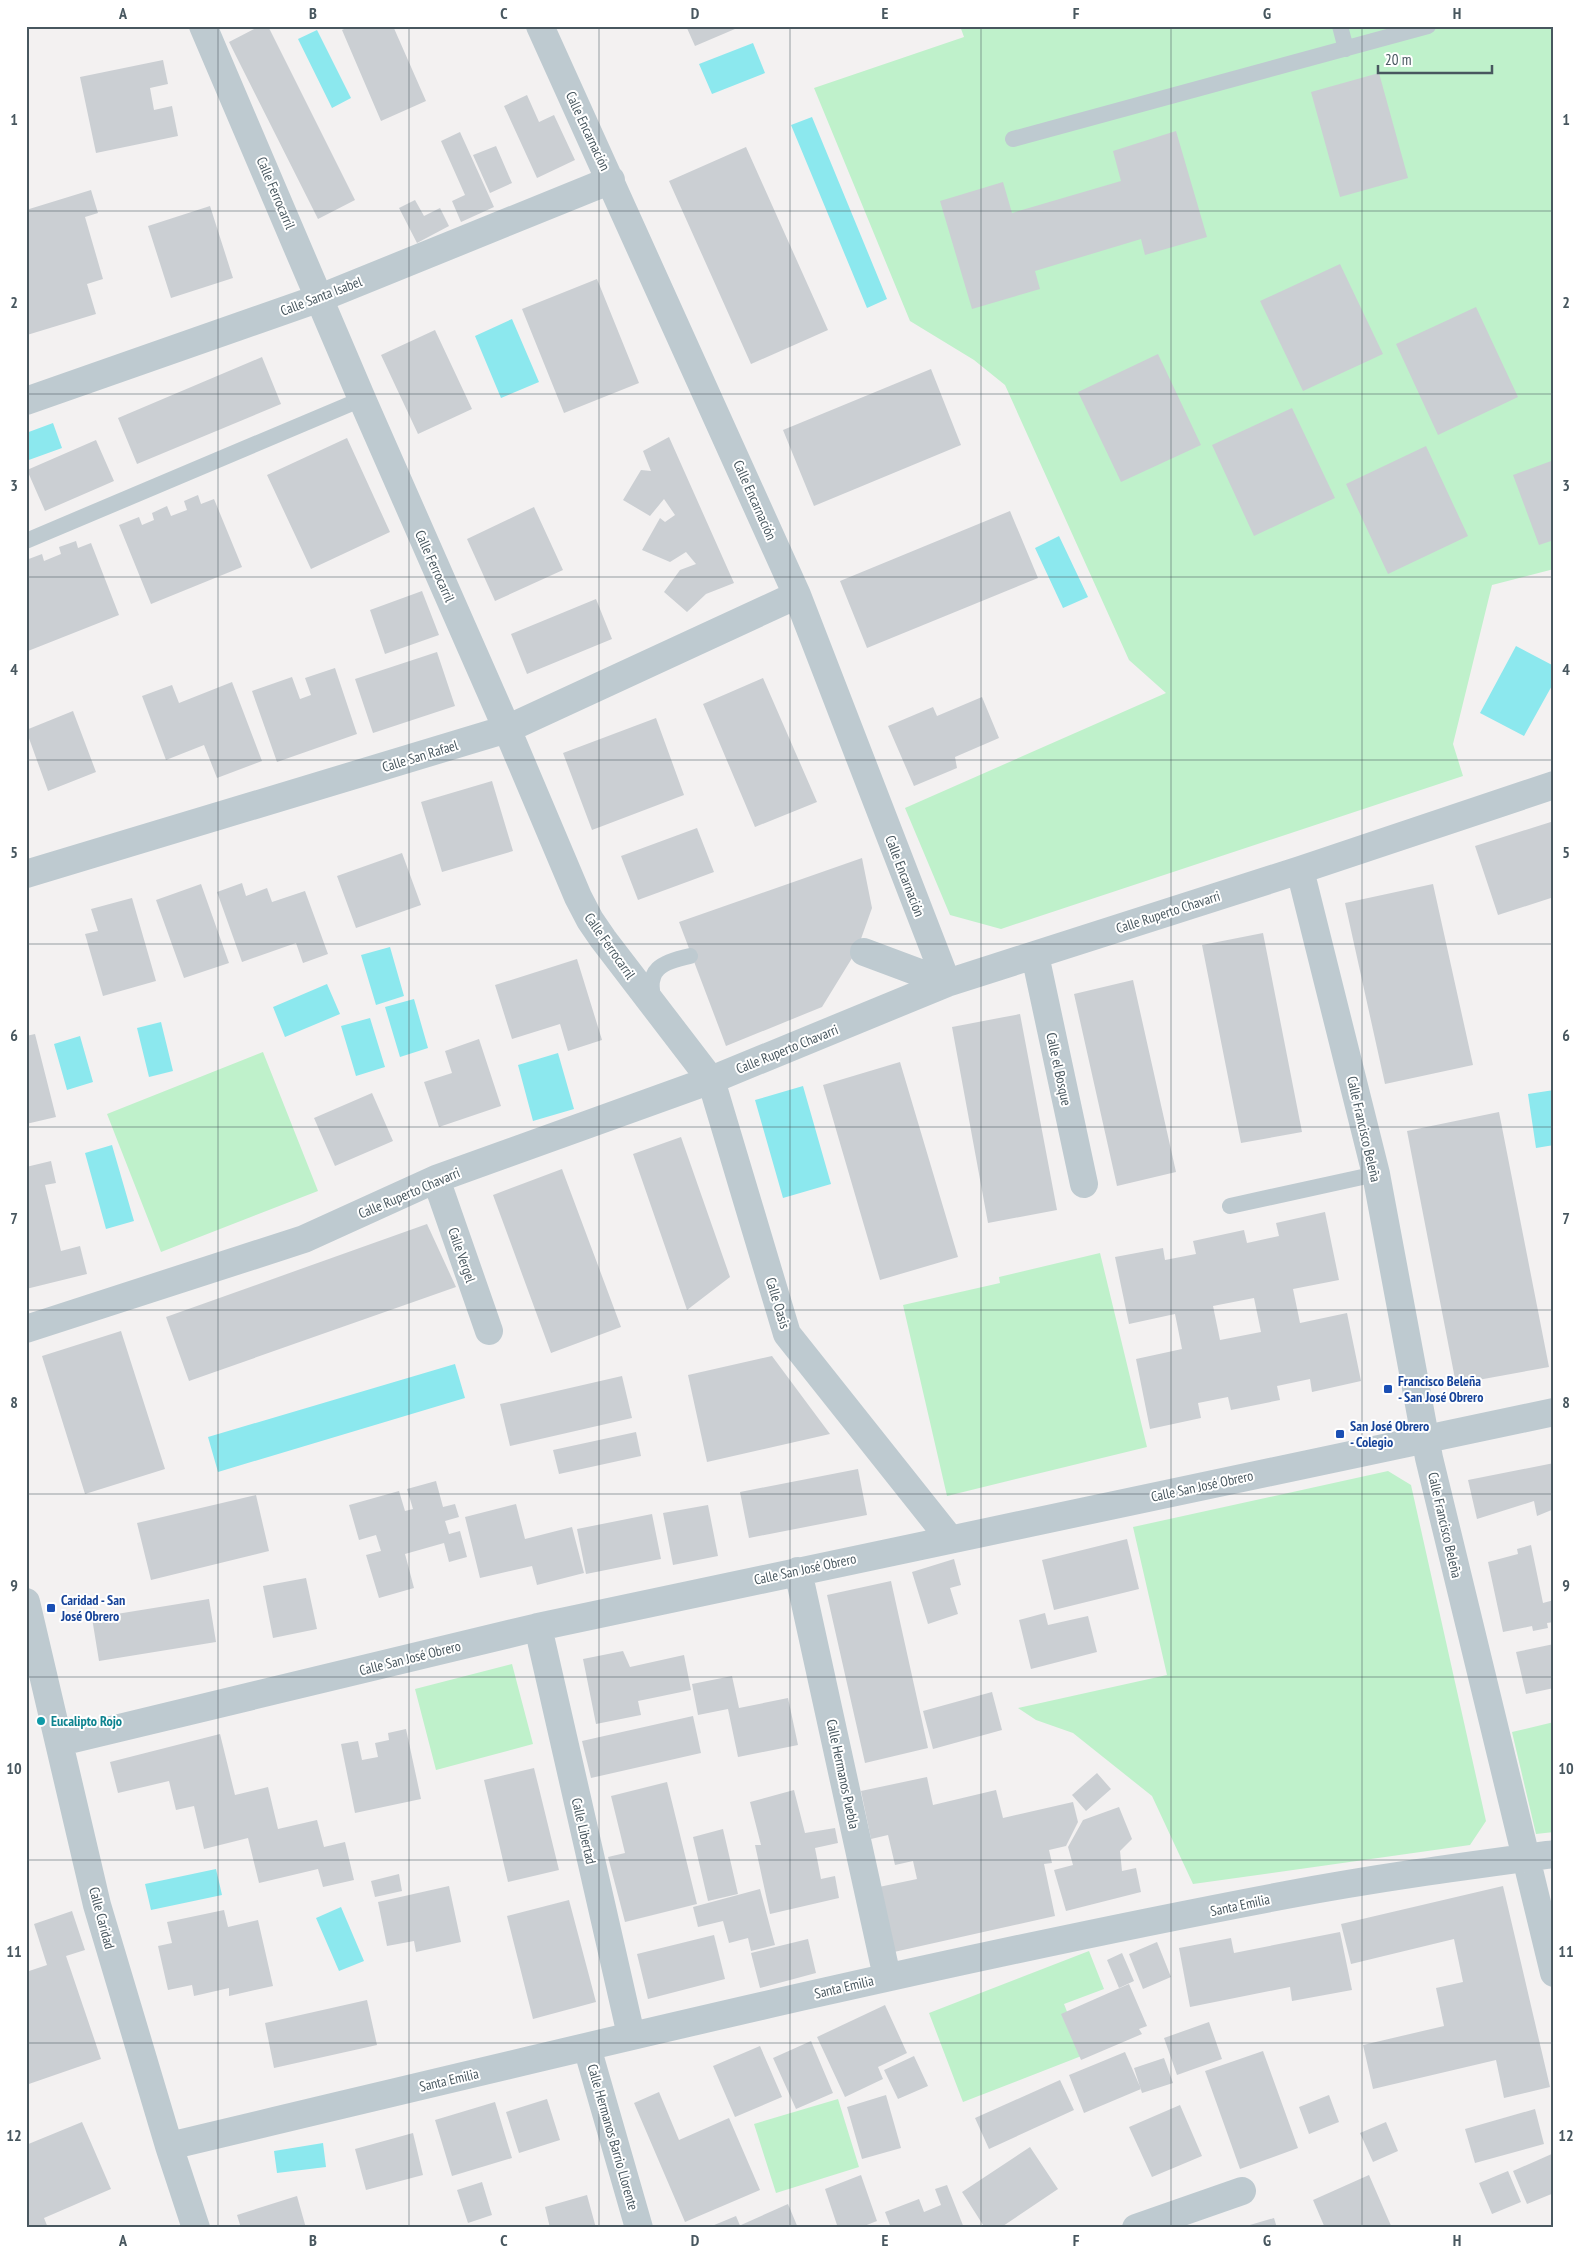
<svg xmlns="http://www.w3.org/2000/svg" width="1580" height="2254" viewBox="0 0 1580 2254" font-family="'PT Sans Narrow',sans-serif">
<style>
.green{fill:#bff1cb}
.water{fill:#8ce8ee}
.building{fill:#cbcfd3;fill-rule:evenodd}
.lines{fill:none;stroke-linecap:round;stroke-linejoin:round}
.service{stroke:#becad0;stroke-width:16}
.minor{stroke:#becad0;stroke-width:28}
.grid{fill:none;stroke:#48575f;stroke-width:1;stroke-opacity:0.55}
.transit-dot{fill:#1a4fb4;stroke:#fff;stroke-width:2}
.culture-dot{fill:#0f9aa8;stroke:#fff;stroke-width:2}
.labels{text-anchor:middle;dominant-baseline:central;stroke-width:4;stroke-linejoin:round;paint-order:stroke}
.street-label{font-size:14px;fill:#48575f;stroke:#fff}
.transit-label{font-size:14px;font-weight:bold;fill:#164399;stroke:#fff;text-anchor:start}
.culture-label{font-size:14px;font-weight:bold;fill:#0d838f;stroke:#fff;text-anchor:start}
.neatline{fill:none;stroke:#48575f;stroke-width:2}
.grid-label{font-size:16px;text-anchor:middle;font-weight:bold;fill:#48575f}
</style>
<rect width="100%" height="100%" fill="#f3f1f1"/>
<!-- green -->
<path class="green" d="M960,26H1554V569L1492,585L1453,744L1463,776L1001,929L950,915L905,808L1166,693L1129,660L1005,385L974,360L910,321L814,88L964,37Z
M263,1052L318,1191L161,1252L107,1114Z
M1100,1253L1147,1447L947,1496L903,1305L1000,1283L999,1277Z
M1388,1471L1411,1485L1486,1821L1470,1845L1193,1884L1152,1796L1073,1733L1036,1720L1018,1708L1167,1675L1133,1527Z
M512,1664L533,1744L436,1770L415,1689Z
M1554,1722V1832L1536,1834L1512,1732Z
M1089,1951L1104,1989L1064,2004L1084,2055L963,2102L929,2013Z
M838,2099L859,2167L776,2193L754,2124Z"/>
<!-- water -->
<path class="water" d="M317,30L351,98L332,108L298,39Z
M753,43L765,73L712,94L699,64Z
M812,117L887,299L867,308L791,125Z
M512,319L539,382L501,398L475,336Z
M53,423L62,448L26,461V433Z
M1059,536L1088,597L1063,608L1035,548Z
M1516,646L1554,666V682L1524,736L1480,713Z
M390,947L404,996L376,1005L361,955Z
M327,984L340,1014L285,1037L273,1007Z
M414,999L428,1048L400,1057L385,1007Z
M370,1018L385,1067L356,1076L341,1026Z
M161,1022L173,1071L149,1077L137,1028Z
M80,1036L93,1082L67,1090L54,1044Z
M558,1053L574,1109L533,1121L518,1065Z
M803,1086L831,1184L783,1198L755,1100Z
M1554,1090V1145L1536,1148L1528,1094Z
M112,1145L134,1221L106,1229L85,1153Z
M455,1364L465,1398L218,1472L208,1437Z
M216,1869L222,1895L151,1910L145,1884Z
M341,1907L364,1961L339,1971L316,1918Z
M323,2143L326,2167L277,2173L274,2151Z"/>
<!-- building -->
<path class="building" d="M260,26H268L355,200L318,219L229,42Z
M350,26H393L426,101L381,121L342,30Z
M686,26H742L695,46Z
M163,60L168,84L150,88L154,110L172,106L178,136L96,153L80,77Z
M1379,73L1408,178L1340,197L1311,92Z
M527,95L539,122L554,115L575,160L537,178L504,106Z
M1176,131L1207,237L1145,255L1141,239L1035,271L1040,289L972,309L940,201L1003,182L1012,213L1121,181L1113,151Z
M460,132L494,207L461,222L452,201L465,195L441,141Z
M496,146L512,183L490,193L473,155Z
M746,147L828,330L751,364L669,181Z
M91,190L98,213L85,217L103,279L87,284L96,314L27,335L26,268L29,267L26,256V210Z
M415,200L424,216L440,208L449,226L417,243L399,208Z
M210,206L233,278L171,298L148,226Z
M1340,264L1383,354L1303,391L1260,301Z
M597,279L639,383L564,413L522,309Z
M1476,307L1518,397L1438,435L1396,344Z
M435,330L472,409L418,434L381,355Z
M1158,354L1201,445L1121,482L1078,392Z
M262,357L281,404L137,464L118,418Z
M931,369L961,445L814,506L783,430Z
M1292,408L1335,498L1254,536L1212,445Z
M669,437L734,583L706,594L687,612L664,592L680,570L696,564L686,552L670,562L642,550L660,518L665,522L675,515L664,499L650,516L623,500L641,470L651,471L643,451Z
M347,438L390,532L311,569L267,475Z
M96,440L114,481L45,511L27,470Z
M1426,446L1468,536L1388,574L1346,484Z
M1554,460V540L1539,545L1513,475Z
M198,495L201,504L214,499L242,567L151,604L119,525L139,517L142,525L154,520L152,513L167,506L171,516L187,510L184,501Z
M534,507L563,570L495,601L467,539Z
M1010,511L1038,578L867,648L840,581Z
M76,541L78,548L91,543L119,615L28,651L26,646V569L29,567L26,560L42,554L44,561L61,554L59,547Z
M422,591L439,635L385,654L370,610Z
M596,599L612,639L527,674L511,634Z
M437,652L455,706L373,733L355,679Z
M335,668L357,734L277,762L252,691L292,677L300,699L311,695L305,678Z
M763,678L817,802L755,827L703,704Z
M232,682L262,761L217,778L204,745L166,760L142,696L172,685L179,703Z
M982,697L999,738L955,757L957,768L914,786L888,726L933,707L937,716Z
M73,711L96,772L48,791L26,730Z
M656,718L684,795L592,830L563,753Z
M492,781L513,851L442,872L421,802Z
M1554,821V897L1498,915L1475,846Z
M697,828L714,872L638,900L621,856Z
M402,853L421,905L356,928L337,876Z
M862,858L872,908L857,950L822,1007L726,1046L679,922Z
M242,883L246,896L267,888L272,902L305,891L328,954L303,963L296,943L242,962L217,892Z
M201,884L229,963L184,978L156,900Z
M1433,884L1473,1065L1385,1084L1345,903Z
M132,898L156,981L103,996L85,934L98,931L91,909Z
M1263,933L1302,1132L1241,1143L1202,945Z
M577,959L602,1040L568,1051L560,1024L512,1039L495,985Z
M1133,980L1176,1172L1117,1186L1074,994Z
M1020,1014L1057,1210L988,1223L952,1027Z
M35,1034L56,1117L26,1124V1036Z
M479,1039L501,1106L439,1127L424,1082L452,1073L445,1051Z
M900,1062L958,1257L880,1280L823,1085Z
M372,1093L393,1141L335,1166L314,1118Z
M1499,1112L1549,1367L1456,1384L1407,1131Z
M681,1137L730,1277L687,1310L633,1154Z
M51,1161L56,1183L45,1185L61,1251L80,1246L87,1274L26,1289V1167Z
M562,1169L621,1327L551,1353L493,1195Z
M1325,1212L1339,1280L1293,1289L1300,1323L1347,1313L1361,1381L1312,1392L1310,1379L1277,1386L1280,1400L1231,1410L1228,1397L1198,1403L1201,1418L1150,1429L1136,1359L1182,1349L1175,1314L1129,1324L1115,1257L1163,1248L1165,1260L1196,1254L1193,1241L1244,1230L1247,1243L1279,1236L1276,1223ZM1254,1298L1261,1332L1220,1340L1213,1306Z
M427,1224L456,1287L189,1381L166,1317Z
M121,1331L165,1469L85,1494L42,1356Z
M772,1356L830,1434L707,1462L688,1375Z
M622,1376L632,1418L510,1446L500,1404Z
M636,1432L641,1456L559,1474L553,1450Z
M1554,1463V1509L1537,1516L1534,1501L1477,1519L1468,1480Z
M858,1469L867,1515L749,1538L740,1492Z
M436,1481L443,1507L455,1504L459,1517L445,1521L449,1534L460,1531L467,1557L449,1562L444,1543L405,1554L414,1588L379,1598L366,1555L381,1551L376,1535L359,1540L349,1505L399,1491L405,1511L413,1509L407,1489Z
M256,1495L269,1551L151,1580L137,1523Z
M516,1504L525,1539L572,1527L584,1573L537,1585L532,1566L480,1578L465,1517Z
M708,1505L718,1556L673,1565L663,1513Z
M652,1514L661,1559L586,1574L577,1529Z
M1127,1539L1139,1589L1054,1610L1042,1560Z
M1531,1545L1543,1603L1554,1600V1622L1547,1623L1548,1628L1533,1631L1532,1626L1503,1632L1488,1562L1518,1554L1517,1549Z
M954,1559L961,1585L950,1588L958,1614L928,1624L912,1572Z
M306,1578L317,1629L273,1638L263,1586Z
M891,1581L928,1748L865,1763L827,1595Z
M209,1599L216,1642L99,1661L92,1618Z
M1045,1613L1048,1625L1088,1616L1097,1652L1031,1669L1019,1620Z
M1554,1644V1688L1526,1694L1516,1652Z
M623,1651L630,1667L684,1655L691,1690L638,1701L641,1715L596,1724L583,1659Z
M732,1676L739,1708L788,1698L798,1745L738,1757L728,1709L698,1715L692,1684Z
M992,1692L1002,1730L933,1749L923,1711Z
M693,1716L701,1753L591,1778L582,1741Z
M406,1729L421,1799L355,1813L341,1744L358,1741L362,1760L378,1757L375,1743L389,1740L388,1733Z
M220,1734L235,1795L268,1787L278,1829L317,1820L324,1847L345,1842L354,1880L323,1887L318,1869L259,1883L248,1838L204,1849L194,1806L176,1810L169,1781L118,1793L110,1762Z
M534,1768L559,1870L508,1882L484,1780Z
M1097,1773L1111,1789L1086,1811L1072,1795Z
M927,1777L933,1805L996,1790L1003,1818L1073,1802L1078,1822L1066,1846L1049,1850L1052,1863L1044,1864L1055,1916L894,1952L879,1887L917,1879L913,1861L895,1865L888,1835L871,1839L861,1791Z
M667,1782L697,1904L625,1922L608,1857L625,1853L611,1796Z
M794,1790L805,1833L835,1828L838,1843L815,1848L821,1879L835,1876L839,1898L770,1914L755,1845H761L750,1802Z
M1119,1807L1132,1839L1120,1851L1122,1871L1136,1868L1141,1892L1066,1911L1054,1870L1073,1865L1068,1847L1083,1820Z
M723,1829L738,1894L708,1901L693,1837Z
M399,1874L402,1891L375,1897L371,1881Z
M449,1886L461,1942L416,1952L414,1941L387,1946L378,1902Z
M1503,1886L1550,2087L1504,2098L1496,2060L1373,2089L1363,2045L1444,2026L1436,1988L1463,1982L1454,1939L1351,1964L1341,1924Z
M760,1889L775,1945L751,1951L748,1938L729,1943L723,1921L698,1927L693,1907Z
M569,1900L596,2002L533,2019L507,1916Z
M224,1910L228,1927L258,1920L273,1986L229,1996V1988L194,1996L192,1985L168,1990L158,1946L172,1943L167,1922Z
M72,1911L85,1950L66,1956L101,2059L26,2085V1972L47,1965L34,1924Z
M1340,1932L1352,1990L1292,2001L1290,1987L1190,2007L1179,1948L1231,1938L1234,1953Z
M714,1935L725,1979L648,1999L637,1954Z
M808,1939L816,1973L760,1988L751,1953Z
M1157,1942L1171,1977L1143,1989L1129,1954Z
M1122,1953L1134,1981L1119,1988L1107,1960Z
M1129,1984L1147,2026L1139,2029L1142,2034L1081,2060L1061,2014Z
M367,2000L377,2045L274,2068L265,2023Z
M885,2005L907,2053L878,2067L883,2079L845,2097L817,2037Z
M1209,2022L1222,2059L1177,2075L1164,2038Z
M811,2041L833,2093L796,2109L773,2058Z
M760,2046L782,2097L735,2117L713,2066Z
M1263,2051L1298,2148L1240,2169L1205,2071Z
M1125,2052L1141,2089L1084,2113L1069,2075Z
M914,2056L928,2086L898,2099L884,2070Z
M1164,2058L1173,2083L1142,2093L1134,2068Z
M1060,2080L1074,2110L989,2149L975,2118Z
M659,2092L679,2140L729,2118L760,2190L685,2222L634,2103Z
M886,2095L901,2148L862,2159L847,2107Z
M1329,2095L1339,2122L1309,2134L1299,2107Z
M547,2099L560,2140L519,2153L506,2112Z
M495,2102L512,2158L452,2176L435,2120Z
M1180,2105L1202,2156L1152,2177L1129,2127Z
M1535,2109L1544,2144L1475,2163L1465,2129Z
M82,2122L111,2189L44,2218L48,2228H26V2145Z
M1386,2122L1398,2151L1373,2162L1360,2133Z
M413,2133L423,2175L366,2190L355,2149Z
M1030,2147L1058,2189L1000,2228H985L962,2192Z
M1554,2153V2193L1527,2204L1513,2171Z
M1508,2171L1521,2202L1492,2214L1479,2183Z
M861,2175L877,2221L859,2228H838L825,2189Z
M1369,2175L1392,2228H1325L1313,2200Z
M482,2182L492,2215L468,2223L457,2190Z
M947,2185L964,2228H891L885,2212L919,2199L924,2212L941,2205L935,2189Z
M587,2195L596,2228H550L545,2207Z
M297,2196L306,2228H241L237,2215Z
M788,2204L798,2228H742L741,2225Z
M736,2216L741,2228H707Z
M1274,2218L1277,2228H1243V2227Z"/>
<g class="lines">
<!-- service -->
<path class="service" d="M1340,26L1346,49
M1013,139L1428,26
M26,541L362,399
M654,1001C645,969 662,962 690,956
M1230,1206L1376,1174"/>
<!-- minor -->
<path class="minor" d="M203,26L362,399L507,729L578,897L590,920L603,939L711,1080L787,1334L950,1539
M540,26L797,595L947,983
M26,401L320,298L611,180
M1300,870L1376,1174L1429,1458L1554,1973
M26,874L507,729L797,595
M864,952L947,983
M1035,955L1084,1184
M436,1179L489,1331
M26,1329L304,1239L436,1179L711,1080L947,983L1300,870L1554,785
M798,1571L887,1977
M26,1602L97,1905L169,2146L196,2228
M538,1627L631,2035
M61,1742L538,1627L1554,1412
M587,2047L639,2228
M169,2146C540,2058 911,1966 1286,1895C1375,1878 1465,1866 1554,1854
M1136,2228L1242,2191"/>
</g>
<!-- grid -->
<path class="grid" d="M218,26V2228M409,26V2228M599,26V2228M790,26V2228M981,26V2228M1171,26V2228M1362,26V2228M26,211H1554M26,394H1554M26,577H1554M26,760H1554M26,944H1554M26,1127H1554M26,1310H1554M26,1494H1554M26,1677H1554M26,1860H1554M26,2043H1554"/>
<!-- markers -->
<g class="transit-dot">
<rect x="1383" y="1384" width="10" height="10" rx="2.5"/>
<rect x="1335" y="1429" width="10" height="10" rx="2.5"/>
<rect x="46" y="1603" width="10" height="10" rx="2.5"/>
</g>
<circle class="culture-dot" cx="41" cy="1721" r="5"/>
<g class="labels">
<!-- street labels -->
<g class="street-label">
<text transform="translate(588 131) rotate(65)">Calle Encarnación</text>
<text transform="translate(276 193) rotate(67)">Calle Ferrocarril</text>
<text transform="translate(321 296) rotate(-21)">Calle Santa Isabel</text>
<text transform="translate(755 500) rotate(66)">Calle Encarnación</text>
<text transform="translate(435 566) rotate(66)">Calle Ferrocarril</text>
<text transform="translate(420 756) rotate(-17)">Calle San Rafael</text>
<text transform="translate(905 876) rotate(69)">Calle Encarnación</text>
<text transform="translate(1168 912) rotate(-18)">Calle Ruperto Chavarri</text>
<text transform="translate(610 946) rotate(55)">Calle Ferrocarril</text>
<text transform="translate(787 1049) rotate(-22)">Calle Ruperto Chavarri</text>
<text transform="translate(1059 1069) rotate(78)">Calle el Bosque</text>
<text transform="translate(1364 1129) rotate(77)">Calle Francisco Beleña</text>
<text transform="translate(409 1193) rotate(-23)">Calle Ruperto Chavarri</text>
<text transform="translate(462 1255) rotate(71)">Calle Vergel</text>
<text transform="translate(778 1303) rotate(73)">Calle Oasis</text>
<text transform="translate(1202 1486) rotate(-12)">Calle San José Obrero</text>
<text transform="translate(1445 1525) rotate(77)">Calle Francisco Beleña</text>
<text transform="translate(805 1569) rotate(-12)">Calle San José Obrero</text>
<text transform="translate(410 1658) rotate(-14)">Calle San José Obrero</text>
<text transform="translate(843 1774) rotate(78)">Calle Hermanos Puebla</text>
<text transform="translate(584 1831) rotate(77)">Calle Libertad</text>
<text transform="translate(1240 1905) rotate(-12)">Santa Emilia</text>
<text transform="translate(102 1918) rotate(75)">Calle Caridad</text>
<text transform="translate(844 1987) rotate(-13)">Santa Emilia</text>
<text transform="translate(449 2080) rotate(-13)">Santa Emilia</text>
<text transform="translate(613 2137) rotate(74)">Calle Hermanos Barrio Llorente</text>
</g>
<!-- transit labels -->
<g class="transit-label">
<text x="1398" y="1381">Francisco Beleña<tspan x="1398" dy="16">- San José Obrero</tspan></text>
<text x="1350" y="1426">San José Obrero<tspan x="1350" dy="16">- Colegio</tspan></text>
<text x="61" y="1600">Caridad - San<tspan x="61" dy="16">José Obrero</tspan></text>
</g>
<!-- culture labels -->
<g class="culture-label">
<text x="51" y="1721">Eucalipto Rojo</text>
</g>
</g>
<!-- border -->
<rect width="1580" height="2254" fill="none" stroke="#ffffff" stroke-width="55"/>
<!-- scale -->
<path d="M1378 65v8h114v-8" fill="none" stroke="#48575f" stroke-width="2.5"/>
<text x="1385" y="65" font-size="15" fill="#48575f" stroke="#ffffff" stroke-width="4" paint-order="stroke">20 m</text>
<rect x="28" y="28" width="1524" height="2198" class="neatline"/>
<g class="grid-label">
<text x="123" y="19">A</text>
<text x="313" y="19">B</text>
<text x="504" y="19">C</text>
<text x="695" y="19">D</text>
<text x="885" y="19">E</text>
<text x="1076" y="19">F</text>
<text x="1267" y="19">G</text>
<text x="1457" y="19">H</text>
<text x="14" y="125">1</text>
<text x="1566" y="125">1</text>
<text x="14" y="308">2</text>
<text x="1566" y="308">2</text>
<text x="14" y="491">3</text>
<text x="1566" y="491">3</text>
<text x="14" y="675">4</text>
<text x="1566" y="675">4</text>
<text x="14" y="858">5</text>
<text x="1566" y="858">5</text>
<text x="14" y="1041">6</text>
<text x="1566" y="1041">6</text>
<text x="14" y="1224">7</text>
<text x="1566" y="1224">7</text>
<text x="14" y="1408">8</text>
<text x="1566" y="1408">8</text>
<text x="14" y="1591">9</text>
<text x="1566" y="1591">9</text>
<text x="14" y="1774">10</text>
<text x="1566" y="1774">10</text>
<text x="14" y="1957">11</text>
<text x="1566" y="1957">11</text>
<text x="14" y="2141">12</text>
<text x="1566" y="2141">12</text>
<text x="123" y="2246">A</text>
<text x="313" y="2246">B</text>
<text x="504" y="2246">C</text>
<text x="695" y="2246">D</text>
<text x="885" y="2246">E</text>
<text x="1076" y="2246">F</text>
<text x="1267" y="2246">G</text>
<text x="1457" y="2246">H</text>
</g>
</svg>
